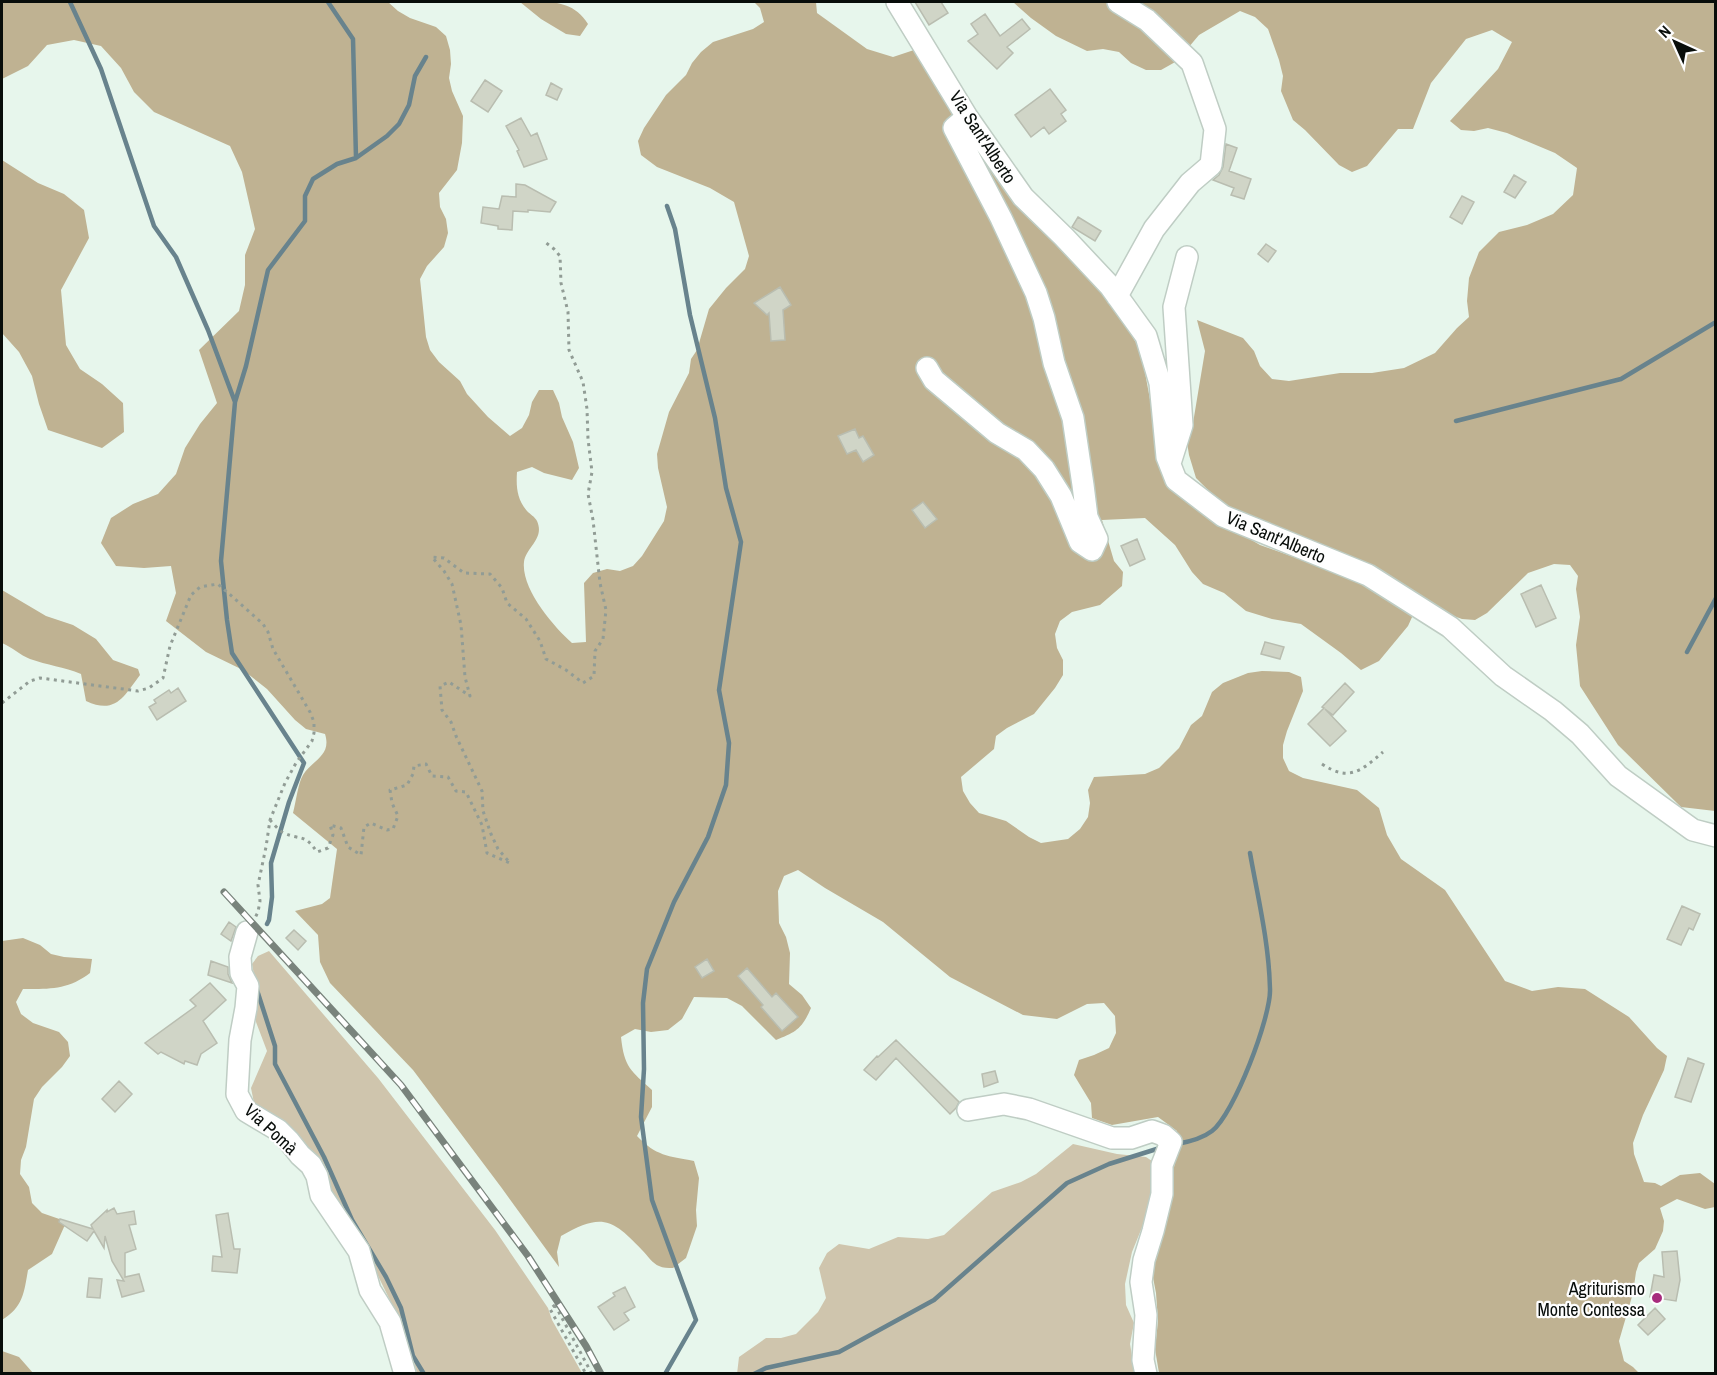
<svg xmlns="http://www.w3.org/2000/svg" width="1717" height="1375" viewBox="0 0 1717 1375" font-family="'Archivo Narrow',sans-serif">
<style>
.green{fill:#cfc5ad}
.forest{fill:#bfb292}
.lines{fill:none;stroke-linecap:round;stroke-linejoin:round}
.stream{stroke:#68838d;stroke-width:4.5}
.building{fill:#d0d5c7;stroke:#b9bdb0;stroke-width:1.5}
.minor-casing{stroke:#bfcdc4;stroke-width:24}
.path{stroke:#919c95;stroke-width:3;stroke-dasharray:3 4.5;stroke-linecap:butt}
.minor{stroke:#fff;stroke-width:21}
.rail-casing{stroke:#79837c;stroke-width:7}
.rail{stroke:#fefefe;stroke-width:4.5;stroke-dasharray:14;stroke-linecap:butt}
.poi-dot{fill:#a72b7d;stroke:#fefefe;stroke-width:2}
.labels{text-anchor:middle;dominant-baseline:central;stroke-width:4.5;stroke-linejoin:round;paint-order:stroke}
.street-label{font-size:18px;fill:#080d0a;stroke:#fefefe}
.poi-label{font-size:18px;fill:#080d0a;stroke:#fefefe;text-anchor:end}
</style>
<rect width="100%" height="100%" fill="#e7f6ec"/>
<!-- green -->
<path class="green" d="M269,951L378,1078L495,1230L548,1308L552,1320L582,1373H417L405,1331L359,1237L255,1108L251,1088L267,1051L256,1022V985L252,964L258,956Z
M1073,1144L1117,1154L1146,1157L1155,1163L1156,1193L1132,1252L1125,1284L1126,1305L1134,1323L1130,1344L1135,1373L737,1374L739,1357L766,1338H781L796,1334L818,1312L826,1298L819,1268L827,1253L839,1244L869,1249L898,1237L928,1239L944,1235L992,1192L1021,1182L1036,1174Z"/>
<!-- forest -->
<path class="forest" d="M2,2H388L398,11L410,18L436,27L446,36L450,50L451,64L449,78L452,91L463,116L462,143L457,170L439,193L440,207L446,219L448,233L444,247L427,266L420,279L426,337L430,350L439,362L460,381L467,394L488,417L510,436L522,428L529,415L532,402L539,390H553L559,403L562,417L573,442L579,468L572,480L544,473L532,467L517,472C516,487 517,499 527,511C530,514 535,517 537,521C545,539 526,547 524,562C521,589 554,627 572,643L586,642L584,583L593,573L607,569L620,571L633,566L642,556L664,521L667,507L658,468L657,454L669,412L689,373L691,359L697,350L709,309L726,288L745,269L749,256L734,202L710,188L657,167L641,155L638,141L644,128L666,95L686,75L692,63L701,52L713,42L753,29L764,22L760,8L754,2H816L817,13L867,49L893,57L917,49L975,147L1027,217L1082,269L1117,311L1141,351L1154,421L1159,468L1184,500L1260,545L1344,575L1383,595L1413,615L1408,626L1379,661L1361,670L1341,653L1301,624L1272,619L1246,611L1224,593L1203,584L1192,572L1175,545L1145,518L1102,520L1114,561L1123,572L1122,586L1100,605L1072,612L1060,621L1055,634L1057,648L1063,660V675L1055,688L1034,714L1007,728L996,736L994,749L961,777L963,791L970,803L979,813L1006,821L1029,837L1041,843L1068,839L1080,829L1088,817L1090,803L1088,790L1094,777L1145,774L1159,768L1179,748L1191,725L1202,716L1212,692L1223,683L1248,673L1262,671L1289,672L1301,677L1303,691L1287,731L1283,745V758L1289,771L1303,778L1357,790L1379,808L1387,835L1401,859L1445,890L1505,981L1532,991L1558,987L1585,989L1629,1017L1657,1048L1667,1056L1664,1070L1643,1115L1633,1143L1634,1154L1644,1182L1655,1183L1661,1186L1680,1175L1700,1173L1715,1184V1207L1705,1209L1677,1199L1660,1208L1664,1221L1663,1231L1655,1249L1639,1263L1636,1272L1633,1293L1619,1341L1624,1361L1633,1367L1639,1373H1159L1155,1349L1158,1321L1156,1293L1150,1262L1166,1213L1178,1144L1177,1131L1158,1117L1112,1125L1092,1118L1091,1103L1074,1075L1079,1060L1094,1055L1109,1048L1116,1033L1115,1016L1104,1003L1087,1004L1057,1019L1023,1015L950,977L883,922L825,888L798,870L784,876L778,891L779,923L786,937L790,953L789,984L802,995L811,1008C802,1029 796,1032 776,1040L742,1006L727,998L694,997L682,1019L668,1030L651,1032L635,1029L621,1037C624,1067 631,1071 652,1090V1107L637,1136C656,1156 668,1156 694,1161L699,1178L696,1210L697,1226L686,1258L673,1268C668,1268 663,1268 659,1266C653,1264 647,1255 642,1250C612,1218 601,1213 561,1236L557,1252L559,1267L501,1187L413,1070L330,983L320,962L318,935L295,911L322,904L330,898L337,849L293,813C296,802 298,783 303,775C312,760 332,756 325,734L306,729L295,720L267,689L243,670L206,652L166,621L176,593L171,566L144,568L116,566L101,543L111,518L133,504L158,494L176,474L185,448L200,424L217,403L199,350L239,311L245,285V255L255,229L242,172L230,146L154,112L134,92L121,68L101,46L74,40L47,45L28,66L2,79Z
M520,2C549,1 573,0 588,24L580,36L566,34L541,19Z
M1013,2H1715V811L1681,807L1618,745L1580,686L1576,645L1580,617L1576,589L1578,576L1570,565L1554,564L1528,573L1487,613L1475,620L1462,619L1448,614L1374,572L1222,504L1196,478L1189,455L1187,442L1192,429L1205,351L1197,320L1243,338L1254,351L1260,366L1272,379L1289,381L1340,373H1372L1404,368L1435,353L1457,328L1469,317L1467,301L1469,278L1479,252L1499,232L1527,225L1553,214L1573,195L1577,168L1555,153L1507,133L1488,128L1474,131L1461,130L1450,121L1498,69L1512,42L1492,30L1466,39L1431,83L1413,129H1398L1367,166L1352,172L1339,165L1305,130L1293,120L1281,91L1283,76L1279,60L1268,29L1255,17L1240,11L1199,35L1177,61L1161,70H1146L1131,63L1119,52L1103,49L1087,51L1056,36L1031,18Z
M2,160L38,183L64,194L84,210L89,238L61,290L66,345L80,369L102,384L123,403L124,432L102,448L48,430L39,404L32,376L19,352L2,333Z
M2,590L46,616L73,625L96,639L113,660L138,669L140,675C124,696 116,715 86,701L81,674C64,667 47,665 30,659C20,655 12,647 2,643Z
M23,938L40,945L51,954L64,957L92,959L90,973C68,990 49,989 23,989L16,1002L21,1014L33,1023L59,1032L68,1042L70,1056L62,1067L42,1087L34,1099L26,1147L21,1160L20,1174L29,1187L32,1203L42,1213L68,1222L64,1227L52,1254L28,1270C24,1293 23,1307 2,1320V941Z
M2,1351L19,1357L33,1373H2Z"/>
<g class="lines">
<!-- stream -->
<path class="stream" d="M70,2L101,69L154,226L176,257L208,330L235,402
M328,2L353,39L356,158
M1456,421L1621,379L1716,322
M1687,652L1716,598
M267,924L269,920L272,897L271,863L289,802L304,763L232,653L227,620L221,561L235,402L246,366L268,270L305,221V196L313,179L337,164L356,158L387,136L399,124L409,105L415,76L426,57
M256,987L275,1046V1064L324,1157L352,1220L386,1277L401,1308L413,1356L424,1374
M1177,1144C1188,1142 1203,1138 1212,1131C1234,1114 1271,1017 1270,989C1269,943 1258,898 1250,853
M665,1374L696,1320L652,1200L641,1117L644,1069L643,1003L647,969L674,902L708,837L726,785L729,743L719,690L741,542L726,488L715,418L690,315L675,229L667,206
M754,1374L766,1368L839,1352L934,1300L1067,1183L1109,1164L1163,1147"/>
</g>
<!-- building -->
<path class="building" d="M915,2H941L948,13L929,25Z
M985,14L1000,36L1022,19L1030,29L1007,47L1013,53L997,69L968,41L978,34L971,24Z
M485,80L502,91L488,112L471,101Z
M551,83L562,89L557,100L546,95Z
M1050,89L1066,110L1061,114L1066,121L1049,134L1044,127L1031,137L1015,115Z
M521,118L531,136L537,133L547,159L524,167L517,151L519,150L506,126Z
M1226,144L1237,148L1229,171L1251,179L1244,199L1231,195L1234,188L1213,180L1219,175L1223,167Z
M1514,175L1526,182L1515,198L1504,192Z
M516,184L525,185L556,202L550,212L528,210V212L513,211L512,230L498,229V226L481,223L483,207L499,209L502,196L516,197Z
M1462,196L1474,202L1462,224L1450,217Z
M1078,217L1101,231L1095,241L1072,227Z
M1266,244L1276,251L1268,262L1258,254Z
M780,287L791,305L783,310L785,340L771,341L769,313L767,315L754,303Z
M855,429L859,438L863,436L874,455L863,462L856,450L847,454L838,436Z
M923,502L937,519L925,528L912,510Z
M1137,539L1145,559L1130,566L1121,546Z
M1541,585L1556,618L1536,627L1521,594Z
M1265,642L1284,647L1280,659L1261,654Z
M1345,683L1354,692L1333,715L1325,709L1346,731L1330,746L1308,724L1324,708L1322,707Z
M178,688L186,701L157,720L149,707L156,703L154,700L169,690L171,693Z
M1682,906L1700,914L1693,930L1689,928L1681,945L1667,939Z
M229,922L236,927L231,941L221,934Z
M294,930L306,941L298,950L286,938Z
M707,959L714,971L702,978L695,967Z
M211,961L228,967V974L232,983L208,975Z
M747,968L772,997L776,993L798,1017L782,1031L761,1007L763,1005L738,976Z
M210,983L226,1000L203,1021L217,1043L201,1054L197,1065L185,1061L184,1064L161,1052L158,1054L145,1043L196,1006L190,1000Z
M896,1040L959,1102L956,1108L950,1114L896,1058L876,1080L864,1070L877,1056L878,1057Z
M1688,1058L1704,1064L1691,1102L1675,1097Z
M995,1071L998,1082L984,1087L982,1074Z
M119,1081L132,1094L115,1112L102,1099Z
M114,1208L117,1214L134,1211L136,1224L129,1225L136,1249L125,1253V1277L139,1274L144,1291L122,1297L117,1280L124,1281L112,1261L105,1236L104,1248L94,1231L87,1241L59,1222L60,1219L93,1229L91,1225L107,1210V1212Z
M228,1213L234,1249H240L237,1273L212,1271L213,1256L222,1257L216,1215Z
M1677,1251L1680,1280L1676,1301L1650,1297L1654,1275L1664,1277L1662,1252Z
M89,1278L102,1279L100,1298L87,1297Z
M625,1287L635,1307L624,1313L629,1320L614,1330L598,1307L615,1296L613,1293Z
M1655,1308L1665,1319L1648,1335L1638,1325Z"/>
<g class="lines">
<defs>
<path id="minor" d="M897,2L967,117L1023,197L1064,237L1110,286L1146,336L1160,383L1167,457L1176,480L1223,516L1368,575L1450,627L1503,676L1553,711L1580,734L1618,776L1693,830L1716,836
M1117,296L1154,229L1190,183L1211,165L1215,129L1192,63L1147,20L1118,2
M927,368L934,380L997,433L1026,450L1044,469L1061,496L1080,542L1092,550L1097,539L1087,517L1083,485L1073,418L1054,363L1044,318L1036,293L1001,218L954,128L967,117
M1171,460L1182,425L1174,307L1187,257
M247,932L240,957L241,973L248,986L246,1008L240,1040L237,1094L246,1111L278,1130L289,1141L300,1155L311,1165L317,1176L321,1195L359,1251L370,1290L390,1322L405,1374
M968,1110L1004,1104L1029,1109L1112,1138H1131L1152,1131L1163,1135L1171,1142L1162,1165V1194L1153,1231L1144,1260L1141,1282L1146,1315L1143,1360L1146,1374"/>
</defs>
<!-- minor casing -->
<use href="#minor" class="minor-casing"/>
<!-- path -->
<path class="path" d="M2,703L30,681L40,678L138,691L149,688L163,678L170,646L191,595L200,587L218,584L263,624L268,632L273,649L310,712L314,722V733L312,741L296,763L285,783L270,820L266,847L258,885L260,901L258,912L255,918
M1322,764C1349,782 1361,771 1383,752
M270,820C274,824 279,831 284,833C302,841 304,833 317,852L328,848L333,835L330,825L341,828L348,847L361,855L364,827L371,823L387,830L393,829L398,816L392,803L390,790L407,785L413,774L414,766L426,764L432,776L448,777L456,791L466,792L482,825L487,853L510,863L498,849L491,834L483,811L482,791L456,736L451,722L442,710L440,686L449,682L470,696L465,677L461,625L452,584L444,571L432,557L444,558L464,573L490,574L502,588L507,603L526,619L540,641L546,659L566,670L583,683L594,676L595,651L603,639L606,610L600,583L593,520L588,494L592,472L588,439L587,409L583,382L569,350L568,312L561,283L560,256L554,249L545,242
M555,1305L550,1309L586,1374
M555,1305L592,1374"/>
<!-- minor -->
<use href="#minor" class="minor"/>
<defs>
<path id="rail" d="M224,892L401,1085L528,1256L586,1346L601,1374"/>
</defs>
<!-- rail casing -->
<use href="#rail" class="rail-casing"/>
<!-- rail -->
<use href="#rail" class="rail"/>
</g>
<!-- markers -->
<circle class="poi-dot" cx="1657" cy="1298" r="6"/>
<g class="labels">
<!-- street labels -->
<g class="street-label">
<text transform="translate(983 137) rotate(57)">Via Sant'Alberto</text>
<text transform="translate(1276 537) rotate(23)">Via Sant'Alberto</text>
<text transform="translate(271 1129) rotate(43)">Via Pomà</text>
</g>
<!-- poi labels -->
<g class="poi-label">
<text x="1645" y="1288">Agriturismo<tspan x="1645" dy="21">Monte Contessa</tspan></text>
</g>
</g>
<!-- border -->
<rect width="1717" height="1375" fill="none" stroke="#080d0a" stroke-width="6"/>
<!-- north arrow -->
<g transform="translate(1675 42) rotate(315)" stroke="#fefefe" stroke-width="4.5" paint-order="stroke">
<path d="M0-4.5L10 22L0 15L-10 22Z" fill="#080d0a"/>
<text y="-9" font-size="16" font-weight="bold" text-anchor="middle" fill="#080d0a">N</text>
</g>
</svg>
